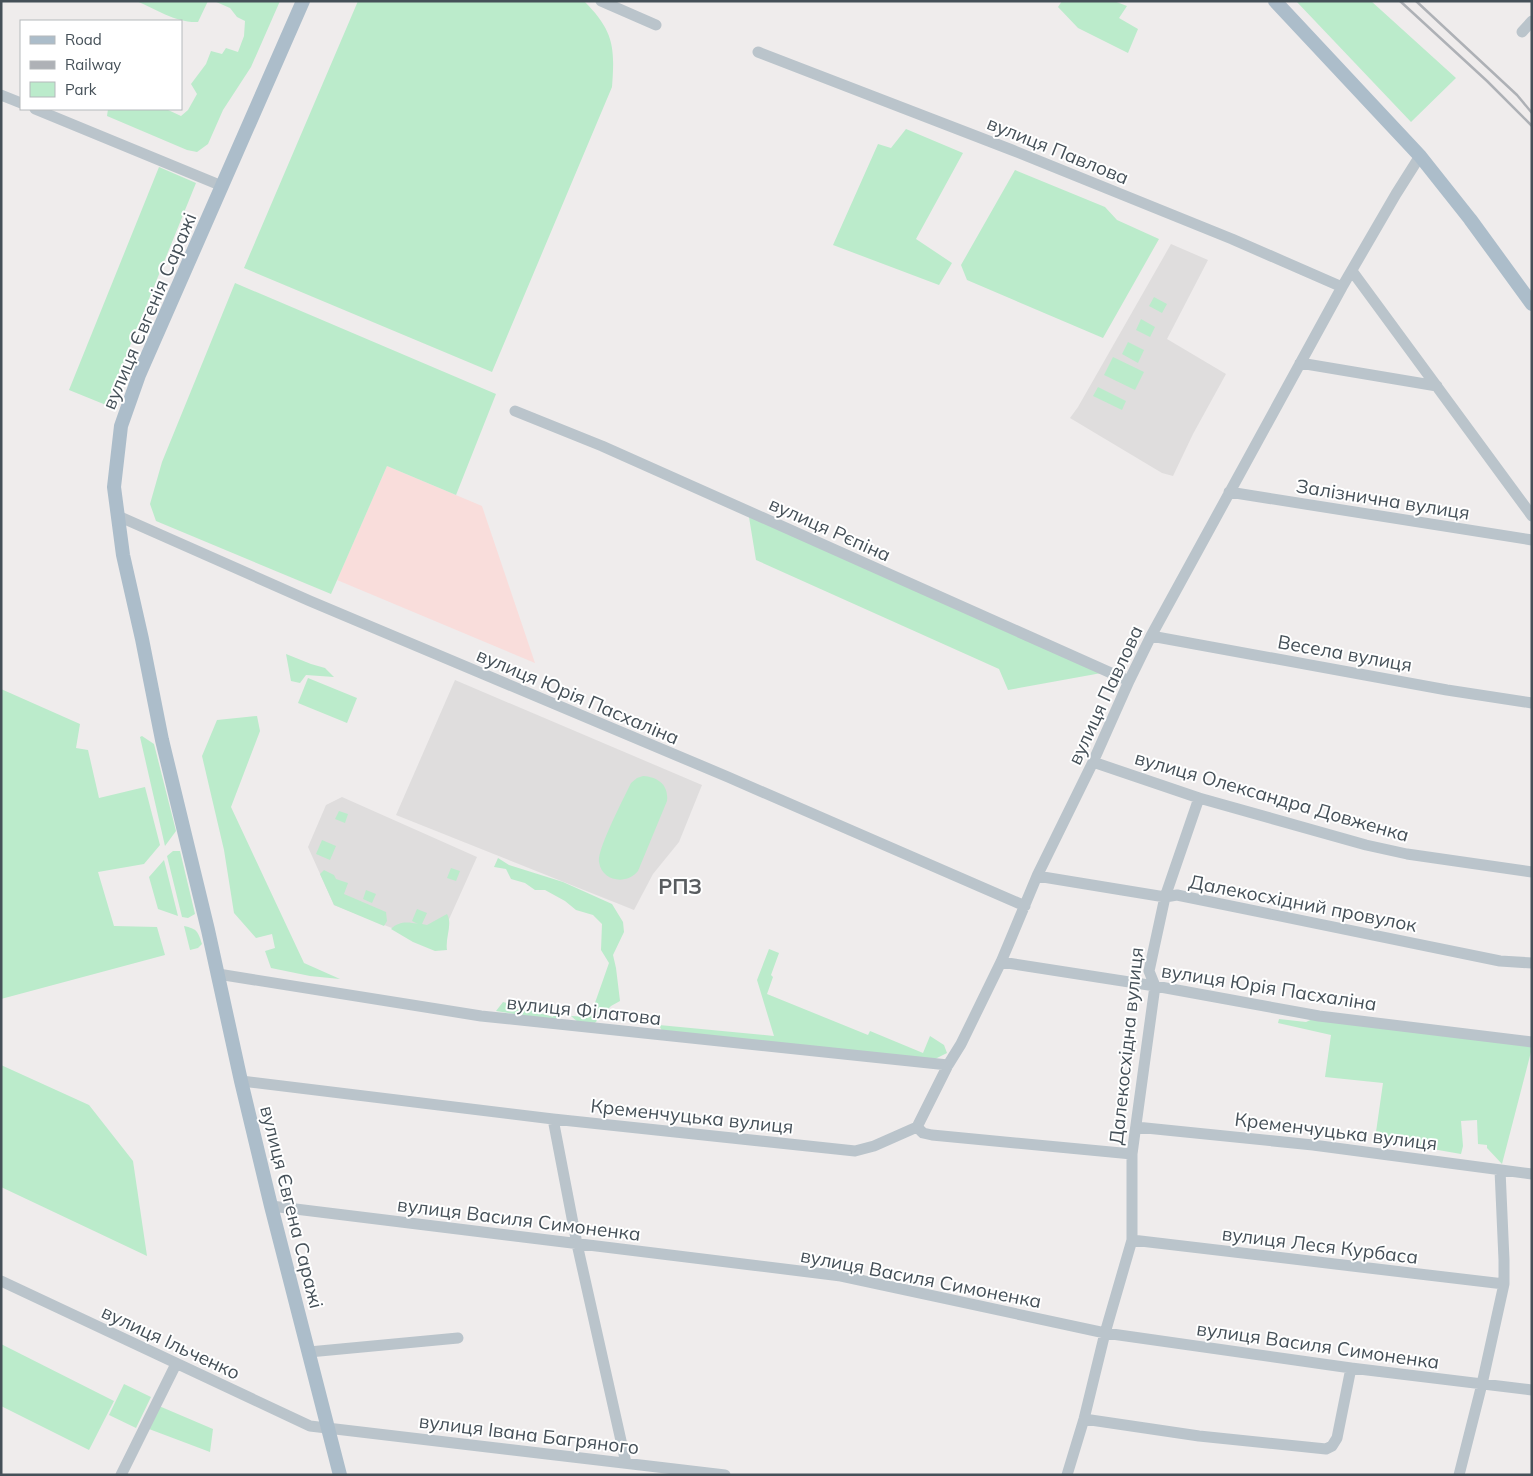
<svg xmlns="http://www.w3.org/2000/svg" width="1533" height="1476" viewBox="0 0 1533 1476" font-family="Mulish,sans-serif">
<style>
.education{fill:#dfdddd}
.medical{fill:#f9dddb}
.green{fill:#bbebcb}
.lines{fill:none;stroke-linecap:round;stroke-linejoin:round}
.minor{stroke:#bac4cb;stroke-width:11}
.major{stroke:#acbdca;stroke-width:14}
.rail{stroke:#aeb1b6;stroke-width:2.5}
.labels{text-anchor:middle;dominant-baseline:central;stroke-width:4;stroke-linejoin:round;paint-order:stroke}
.street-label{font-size:19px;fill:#455058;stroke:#fff}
.quarter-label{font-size:21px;font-weight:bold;fill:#595d60;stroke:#fff}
</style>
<rect width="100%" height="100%" fill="#efecec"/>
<!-- education -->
<path class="education" d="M1171,244L1208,260L1167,339L1226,374L1193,434L1173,476L1162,473L1070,418L1078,407Z
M455,680L702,785L679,842L653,874L634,910L396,815Z
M342,797L477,857L437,946L334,905L308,847L326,805Z"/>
<!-- medical -->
<path class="medical" d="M387,466L482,506L535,663L337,580Z"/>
<!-- green -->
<path class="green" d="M136,1H208L198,22C176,23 156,9 136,1Z
M214,1H280L251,67L223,110L208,144L197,152L187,150L107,116L108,109H166L181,116L188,110L197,94L191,84L206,64L211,51L222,54L226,48L238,52L244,36L245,21L237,17L230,8Z
M358,1H584C614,31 615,47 612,87L492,372L244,268Z
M1062,1H1114L1127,6L1119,18L1138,29L1128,53L1078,28L1058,7Z
M1296,1H1371L1456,78L1411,122Z
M906,129L963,153L916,239L952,263L939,285L833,245L878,144L891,148Z
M159,167L196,183L106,405L69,390Z
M1015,170L1105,207L1117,220L1159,239L1103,338L967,280L961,265Z
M235,283L496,394L456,495L387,466L331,594L156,521L150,504L162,462Z
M1154,297L1167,304L1162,313L1149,306Z
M1141,319L1155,327L1150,337L1136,330Z
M1128,342L1144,350L1138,363L1122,354Z
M1113,357L1144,372L1135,390L1104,375Z
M1098,387L1126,401L1122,410L1093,396Z
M748,511L1107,672L1008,690L999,669L756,560Z
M286,654L311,664L325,668L334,677L306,675L300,683L291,681Z
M308,678L357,698L347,723L298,703Z
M1,689L80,724L76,748L88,750L99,798L145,787L160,845L144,864L98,872L114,926L157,927L165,955L1,999Z
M257,716L260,731L231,807L304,963L340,979L310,976L271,968L265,951L275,948L272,934L256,938L234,913L224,850L202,756L217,720Z
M142,736L154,744L176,831L165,846L140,737Z
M643,776C658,777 669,785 667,801L638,871C627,885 602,882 599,862C597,849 624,798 631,783L637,778Z
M339,811L348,814L345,823L335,819Z
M322,840L336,846L330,860L316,854Z
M173,851H180L195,914L188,918L182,917L167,856Z
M498,858L509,865L563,882L612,904L623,922L624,932L613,955L616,968L620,1001L611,1006L593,1025L579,1023L571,1016L590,1017L609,963L601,950L602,924L593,915L576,910L565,901L545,890H535L525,883L511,879L506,869L494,867Z
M164,860L178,916L158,909L149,877Z
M451,868L460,871L456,881L447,878Z
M324,870L334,875L336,879L348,883L344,894L386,912L387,921L384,926L334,905L320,874Z
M366,890L376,894L372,903L363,899Z
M417,909L427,913L422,924L427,925L447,914C453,924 445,938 447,950L435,951L413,942L391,929C399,921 408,922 418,924L412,921Z
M184,926C197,929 198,931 202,944L198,948L190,950Z
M769,949L779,953L771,975L773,977L767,994L868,1035L870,1031L923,1053L930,1036L944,1045L947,1053L933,1060L663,1033L659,1025L774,1036L757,980Z
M503,1002L553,1017L559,1006L556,1021L496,1011Z
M1319,1016L1532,1042V1048L1502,1164L1487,1148V1145L1478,1144L1477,1120L1461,1121L1463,1146L1461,1154L1375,1139L1383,1083L1325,1077L1331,1035L1278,1023L1279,1019L1306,1022Z
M1,1065L89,1105L133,1161L147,1256L1,1187Z
M1,1344L114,1401L89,1450L1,1406Z
M124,1384L151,1397L136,1428L109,1415Z
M159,1406L213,1429L210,1452L149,1429Z"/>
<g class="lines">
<!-- minor -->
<path class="minor" d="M601,1L656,25
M1522,32L1532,21
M758,52L1012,150L1232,239L1342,287
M1,95L21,103
M35,109L222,186
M1352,271L1532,516
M1300,363L1437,386
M515,411L602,446L1129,681
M1229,492L1532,540
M118,516L310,601L728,777L1025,906
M1151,636L1447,690L1532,703
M1093,762L1199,798L1366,845L1407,854L1532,872
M1037,876L1165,897L1177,895L1500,961L1532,963
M1001,962L1155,986L1319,1016L1532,1042
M218,974L481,1016L948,1065
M241,1081L553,1119L855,1151L874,1146L917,1127L923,1133L932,1135L1132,1154
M553,1119L577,1244L626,1463
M917,1127L948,1065L961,1044L1001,962L1037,876L1093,762L1129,681L1151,636L1342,287L1396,194L1420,156
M1136,1127L1313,1145L1532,1174
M271,1206L841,1276L1105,1333L1351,1368L1532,1390
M1132,1240L1504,1284
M1,1281L310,1426L725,1475
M309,1352L458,1338
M1084,1419L1199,1436L1326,1449L1332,1446L1337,1438L1351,1368
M121,1475L176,1364
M1067,1475L1084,1419L1105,1333L1132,1240V1154L1155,986L1149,971L1165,897L1199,798
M1459,1475L1482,1384L1504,1284V1260L1500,1170"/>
<!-- major -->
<path class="major" d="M303,1L139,375L121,426L114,487L123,555L142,639L162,740L208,930L241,1081L271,1206L340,1475
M1275,1L1420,156L1470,219L1532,304"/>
<!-- rail -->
<path class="rail" d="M1400,1L1487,81L1532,126
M1416,1L1517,95L1532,113"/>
</g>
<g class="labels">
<!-- street labels -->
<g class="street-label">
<text transform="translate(1058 150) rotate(22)">вулиця Павлова</text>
<text transform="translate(149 311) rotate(-67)">вулиця Євгенія Саражі</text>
<text transform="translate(1383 499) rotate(9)">Залізнична вулиця</text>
<text transform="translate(830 529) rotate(24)">вулиця Рєпіна</text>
<text transform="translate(1345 653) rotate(10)">Весела вулиця</text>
<text transform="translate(1105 695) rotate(-65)">вулиця Павлова</text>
<text transform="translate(578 696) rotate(23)">вулиця Юрія Пасхаліна</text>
<text transform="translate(1272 796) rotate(16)">вулиця Олександра Довженка</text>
<text transform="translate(1303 903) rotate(11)">Далекосхідний провулок</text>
<text transform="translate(1269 987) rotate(9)">вулиця Юрія Пасхаліна</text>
<text transform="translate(584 1010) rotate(6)">вулиця Філатова</text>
<text transform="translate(1126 1046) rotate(-84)">Далекосхідна вулиця</text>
<text transform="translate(692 1116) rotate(6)">Кременчуцька вулиця</text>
<text transform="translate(1336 1131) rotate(7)">Кременчуцька вулиця</text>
<text transform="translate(292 1207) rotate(76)">вулиця Євгена Саражі</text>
<text transform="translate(519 1219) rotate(7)">вулиця Василя Симоненка</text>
<text transform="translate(1320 1245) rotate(7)">вулиця Леся Курбаса</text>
<text transform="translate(921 1278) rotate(11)">вулиця Василя Симоненка</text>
<text transform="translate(171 1342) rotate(25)">вулиця Ільченко</text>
<text transform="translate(1318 1345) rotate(8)">вулиця Василя Симоненка</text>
<text transform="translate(529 1434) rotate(7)">вулиця Івана Багряного</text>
</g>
<!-- quarter labels -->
<g class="quarter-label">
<text x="680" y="886">РПЗ</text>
</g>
</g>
<!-- border -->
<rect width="1533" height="1476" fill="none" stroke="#455058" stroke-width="5"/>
<!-- legend -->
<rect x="20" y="20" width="162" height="90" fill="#ffffff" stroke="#b5b9bc"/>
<rect x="30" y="36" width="25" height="8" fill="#acbdca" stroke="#b5b9bc"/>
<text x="65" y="45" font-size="15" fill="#455058">Road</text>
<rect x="30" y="61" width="25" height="8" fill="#aeb1b6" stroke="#b5b9bc"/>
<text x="65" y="70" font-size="15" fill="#455058">Railway</text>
<rect x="30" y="82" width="25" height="15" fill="#bbebcb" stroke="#b5b9bc"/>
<text x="65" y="95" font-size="15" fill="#455058">Park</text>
</svg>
